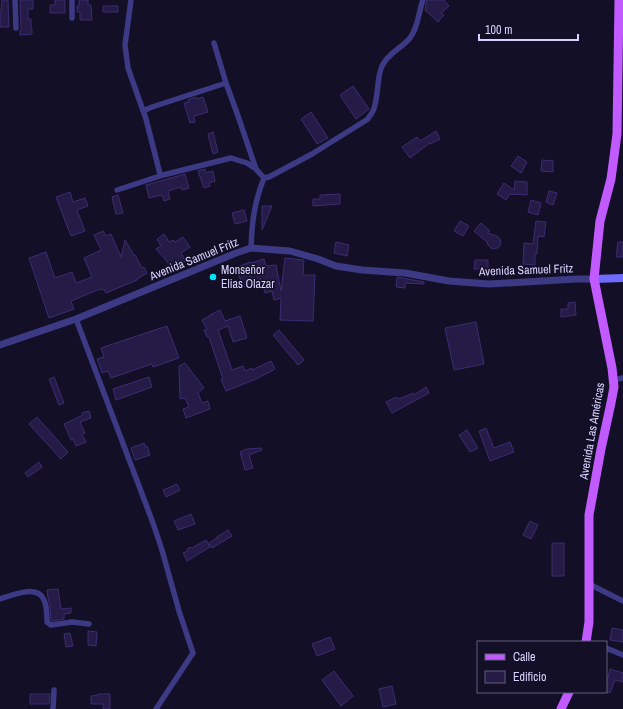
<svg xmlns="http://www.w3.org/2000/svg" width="623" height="709" viewBox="0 0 623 709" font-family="'Archivo Narrow',sans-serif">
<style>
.building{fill:#241b47;stroke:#3b2d73}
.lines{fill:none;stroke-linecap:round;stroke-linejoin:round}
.minor{stroke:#3d3a85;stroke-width:5.5}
.tertiary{stroke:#3d3a85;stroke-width:7}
.secondary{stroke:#6f6bff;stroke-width:8}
.primary{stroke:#c25bff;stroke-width:9}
.poi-dot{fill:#00e5ff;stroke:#130f26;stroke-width:1.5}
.labels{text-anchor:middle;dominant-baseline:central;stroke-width:3;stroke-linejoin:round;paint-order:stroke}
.street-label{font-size:12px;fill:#d9d4ff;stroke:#130f26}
.poi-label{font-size:12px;fill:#d9d4ff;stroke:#130f26;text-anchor:start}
</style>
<rect width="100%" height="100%" fill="#130f26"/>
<!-- building -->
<path class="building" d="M2,0H8L9,27H0V11H1Z
M20,0H33V9H28V19H31V29H32V34L20,35V30L21,29Z
M55,0H65V13H50V5H55Z
M79,0H88V5H91L92,20H80V12H77V6H79Z
M427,0H444L449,6L441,13L444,15L438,22L425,10Z
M103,6H118V12H103Z
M353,86L369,109L356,119L340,95Z
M196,97V99L203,97L208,112L194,116L195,122L190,123L184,103L189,102L188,100Z
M311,112L328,138L317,144L301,119Z
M436,131L440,139L430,144V143L410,158L402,147L417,137L420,141Z
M213,132L218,152L213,154L208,134Z
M518,156L527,162L521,173L511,166Z
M542,160L553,161V172L541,171Z
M205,169L206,173L213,171L215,181L209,183L210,186L204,188L198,171Z
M185,174L189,188L182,190L181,187L168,191L170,199L164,201L162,195L149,198L146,185Z
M515,181L527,182V195L510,194L506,200L497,194L504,183L514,190Z
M549,191L557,193L553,205L546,202Z
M70,192L73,202L85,198L88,206L77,210L85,231L71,236L56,197Z
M340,194V204L313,206V199H320V195Z
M118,195L123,213L116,214L112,197Z
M531,200L541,203L538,215L528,212Z
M262,206H272L262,230Z
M244,210L247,221L235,224L232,213Z
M460,221L469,226L463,236L454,231Z
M536,221L546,222L544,237L538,236L537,254H535V265L523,264L524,243L533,244Z
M481,223L490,231L487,233L497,236L500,239L501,243L499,247L497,248L493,249L491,248L488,245L487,242L474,231Z
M103,231L106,236L111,234L121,257L125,240L134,255H135L142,268L144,267L147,273L137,279V280L106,293L104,289L101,290L100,289L71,301L74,309L49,318L29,258L46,252L55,278L72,272L76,283L92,277L84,258L101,250L94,235Z
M164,234L169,242L173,240L175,242L183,237L190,247L181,253L186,261L179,265L178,262L171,267L161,254H160L156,249L161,246L157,239Z
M336,242L349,245L347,256L334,253Z
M618,242H623V257H616Z
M285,258L304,260L303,275H315L313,321L280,320L281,298L274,300L272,291L265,293L261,279L244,287L235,268L250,262L251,263L264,259L266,266L276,265L281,291Z
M475,260H488V269H474Z
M397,277L424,282V284L405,283V288L396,287Z
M575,302L576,315L561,317V309H568V303Z
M220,310L225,321L240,316L247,338L233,342L228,326L218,330L232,370L243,366L245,371L252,368V370L271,361L275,369L256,379L226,391L221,379H223L209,337H207L204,330L207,329L202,320L210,316V315Z
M476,322L484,364L454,370L445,328Z
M167,326L179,358L153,367L152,364L111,378L108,371L102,373L97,359L104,357L101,348Z
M279,330L304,360L298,365L273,335Z
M185,363L204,388L198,393L202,403L208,401L210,409L186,418L183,409L189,407L185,398L180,399L179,366Z
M54,377L64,403L59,405L49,379Z
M149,377L152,387L116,400L113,389Z
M426,387L429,393L392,413L386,402L397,397L398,399L402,398L413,393L414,395Z
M89,411L91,418L80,422L85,433L82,434L86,442L76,446L73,439L71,440L64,424L83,415L82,413Z
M37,417L68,452L61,459L29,424Z
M486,428L494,448L510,442L514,452L490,461L479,431Z
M467,430L478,448L470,452L459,435Z
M144,443L145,447L147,446L150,455L135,460L131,448Z
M261,448L262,450L249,455L253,468L245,470L240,452L247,449Z
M39,462L42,467L28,477L25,473Z
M177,484L180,490L166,497L163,490Z
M191,514L195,524L178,530L174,521Z
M530,521L538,525L531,539L523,535Z
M228,530L232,536L212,548L209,543L217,538V537Z
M206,540L210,547L187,561L183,553L188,551L187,549L191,547L192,548Z
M552,543H564V576H552Z
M58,589L61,609L71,608V613L64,614V619L52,621L51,620L50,607L48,598L47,590Z
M612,628L623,630V642L610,640Z
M88,631L97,632L96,646L88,645Z
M70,633L73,646L66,647L64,634Z
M330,637L335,649L317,656L312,644Z
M610,669L623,673V682L615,680L610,693L606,692V686Z
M334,671L353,696L341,706L322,680Z
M392,686L396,704L383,707L379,689Z
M30,694H50L49,704H30Z
M98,694H110V709H103V704H91V696L98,695Z"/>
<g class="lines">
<!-- minor -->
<path class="minor" d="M15,0L16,28
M72,0V18
M131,0L125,45L128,68L146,119L160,174L163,175
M214,43L226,83L238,116L256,169
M143,111L152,107L226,83
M117,190L163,175L231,158L247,163L256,169L264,178
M251,248C252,222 254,203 264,178L269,177L312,154L368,119C369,116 372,114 373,111C379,98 376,80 382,66C388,53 402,48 410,38C419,26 418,13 423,0
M76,319L153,523L162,550L179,611L193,653L156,709
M613,380L623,378
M589,584L623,601
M0,599C12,595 38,584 44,600C47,606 47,615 47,622L51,625L72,622L89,624
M606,648L623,655
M53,709L54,690"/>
<!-- tertiary -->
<path class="tertiary" d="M0,345L76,319L236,253L251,248L290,251L318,259L336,266L362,270L405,273L449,281L489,284L577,279H594"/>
<!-- secondary -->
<path class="secondary" d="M594,279L623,278"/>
<!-- primary -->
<path class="primary" d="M586,642L589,622V515L601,449L611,403L614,387L612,368L594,279L600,221L611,179L617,134L619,0
M561,709L569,692"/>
</g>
<!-- markers -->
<circle class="poi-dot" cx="213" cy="277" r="4"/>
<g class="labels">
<!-- street labels -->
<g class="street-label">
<text transform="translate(194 259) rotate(-22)">Avenida Samuel Fritz</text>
<text transform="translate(526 270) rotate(-2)">Avenida Samuel Fritz</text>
<text transform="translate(592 431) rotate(-80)">Avenida Las Américas</text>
</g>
<!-- poi labels -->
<g class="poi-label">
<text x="221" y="270">Monseñor<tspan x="221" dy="14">Elias Olazar</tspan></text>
</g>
</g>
<!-- legend -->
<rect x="477" y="641" width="130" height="52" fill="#130f26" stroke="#625e7d"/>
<rect x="485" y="654" width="20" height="6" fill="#c25bff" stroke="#625e7d"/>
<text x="513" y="661" font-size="12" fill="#d9d4ff">Calle</text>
<rect x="485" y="671" width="20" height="12" fill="#241b47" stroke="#625e7d"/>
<text x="513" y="681" font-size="12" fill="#d9d4ff">Edificio</text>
<!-- scale -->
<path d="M479 34v6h99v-6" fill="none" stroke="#d9d4ff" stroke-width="2"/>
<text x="485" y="34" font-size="12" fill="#d9d4ff" stroke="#130f26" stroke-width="3" paint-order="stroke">100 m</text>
</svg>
